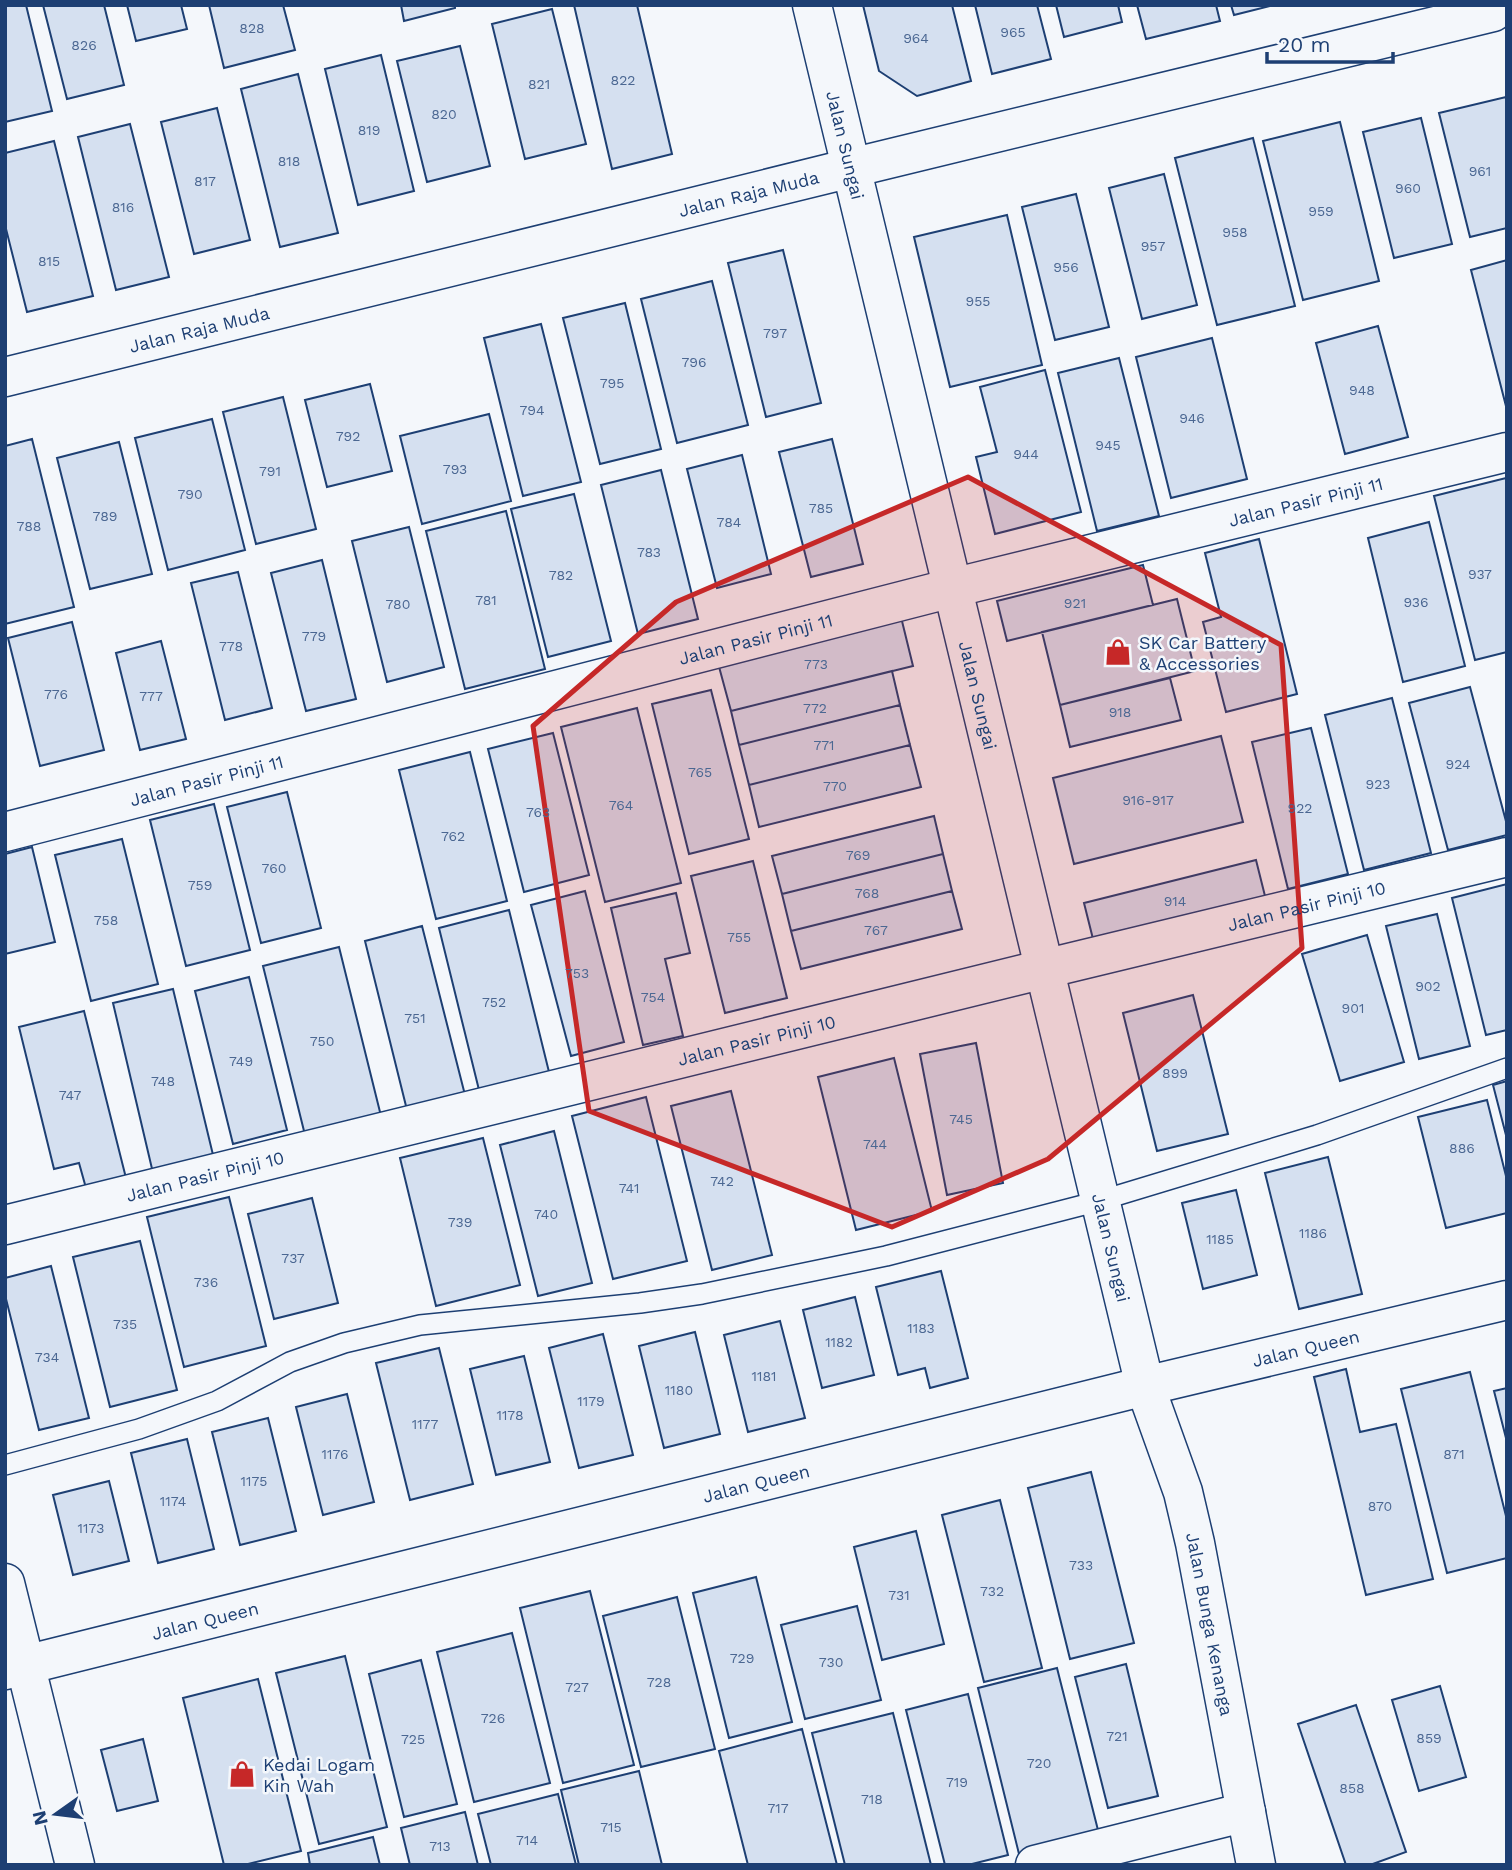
<svg xmlns="http://www.w3.org/2000/svg" width="1512" height="1870" viewBox="0 0 1512 1870" font-family="'Work Sans',sans-serif">
<style>
.building{fill:#d5e0f0;stroke:#1d3f73;stroke-width:2}
.lines{fill:none;stroke-linecap:round;stroke-linejoin:round}
.lane-casing{stroke:#1d3f73;stroke-width:22}
.street-casing{stroke:#1d3f73;stroke-width:41}
.lane{stroke:#f4f7fb;stroke-width:19}
.street{stroke:#f4f7fb;stroke-width:38}
.marked{fill:#c62828;fill-opacity:0.2;stroke:#c62828;stroke-width:5;stroke-linejoin:round}
.labels{text-anchor:middle;dominant-baseline:central;stroke-width:5;stroke-linejoin:round;paint-order:stroke}
.number-label{font-size:14px;fill:#4b6792}
.street-label{font-size:18px;fill:#1d3f73;stroke:#f4f7fb}
.poi-label{font-size:18px;fill:#1d3f73;stroke:#f4f7fb;text-anchor:start}
</style>
<rect width="100%" height="100%" fill="#f4f7fb"/>
<!-- building -->
<path class="building" d="M5,5H26L52,111L5,122Z
M43,5H104L124,85L67,99Z
M127,5H181L187,29L136,41Z
M209,5H283L295,50L224,68Z
M401,5H455V8L404,21Z
M574,5H637L672,154L612,169Z
M863,5H952L971,81L917,96L879,71Z
M975,5H1037L1051,59L992,74Z
M1056,5H1118L1122,22L1064,37Z
M1137,5H1216L1220,21L1146,39Z
M1231,5H1274L1234,15Z
M552,9L586,144L525,159L492,24Z
M460,46L490,166L427,182L397,61Z
M381,55L414,191L358,205L325,69Z
M298,74L338,233L280,247L241,89Z
M1506,97L1507,228L1470,237L1439,113Z
M217,108L250,240L194,254L161,122Z
M1421,118L1452,244L1394,258L1363,132Z
M1340,122L1379,281L1303,300L1263,141Z
M130,124L169,277L116,290L78,137Z
M1253,138L1295,306L1217,325L1175,158Z
M54,141L93,296L27,312L5,225V153Z
M1164,174L1197,305L1142,319L1109,188Z
M1076,194L1109,327L1055,340L1022,207Z
M1007,215L1042,365L950,387L914,237Z
M783,250L821,403L766,417L728,263Z
M1507,260V410L1471,270Z
M712,281L748,425L677,443L641,299Z
M625,303L661,449L600,464L563,318Z
M541,324L581,482L523,496L484,338Z
M1378,326L1408,437L1345,454L1316,343Z
M1212,338L1247,479L1171,498L1136,357Z
M1119,358L1159,516L1097,531L1058,373Z
M1045,370L1081,512L995,534L976,457L997,452L980,387Z
M370,384L392,471L327,487L305,400Z
M283,397L316,529L256,544L223,412Z
M489,414L511,501L422,524L400,436Z
M212,419L245,550L168,570L135,438Z
M32,439L74,607L5,624V446Z
M832,439L863,564L811,577L779,452Z
M119,442L152,574L90,589L57,458Z
M742,455L771,574L717,588L687,469Z
M661,470L698,619L638,634L601,485Z
M1506,478L1507,652L1475,660L1434,496Z
M574,494L611,641L548,657L511,509Z
M506,511L545,669L465,689L426,531Z
M1429,522L1465,666L1403,682L1368,538Z
M409,527L444,667L387,682L352,541Z
M1259,539L1297,694L1226,712L1203,622L1221,617L1205,553Z
M322,560L356,699L306,711L271,573Z
M1143,565L1153,605L1007,641L997,601Z
M238,572L272,708L225,720L191,583Z
M1177,599L1195,671L1060,705L1042,632Z
M901,617L913,666L731,711L718,663Z
M72,622L104,750L40,766L8,638Z
M161,641L186,739L140,750L116,653Z
M892,671L900,705L739,745L731,711Z
M1170,678L1181,720L1070,747L1060,705Z
M1470,687L1507,825V835L1448,850L1409,703Z
M711,690L749,839L689,854L652,704Z
M1392,698L1431,853L1364,870L1325,715Z
M900,705L910,745L749,785L739,745Z
M637,708L681,883L605,902L561,727Z
M1311,728L1348,874L1288,889L1252,742Z
M553,733L589,875L524,892L488,749Z
M1221,736L1243,822L1074,864L1053,778Z
M910,745L921,787L759,827L749,785Z
M470,752L507,901L436,919L399,770Z
M287,792L321,928L261,943L227,807Z
M214,804L250,950L186,966L150,820Z
M934,816L943,854L782,894L772,856Z
M122,839L158,984L91,1001L55,855Z
M32,847L55,942L5,954V854Z
M943,854L952,891L791,931L782,894Z
M1256,860L1266,900L1094,943L1084,903Z
M753,861L787,998L725,1013L691,876Z
M1507,884V1030L1486,1035L1452,898Z
M585,891L624,1042L571,1056L531,905Z
M952,891L962,929L801,969L791,931Z
M676,893L690,953L665,959L683,1036L643,1045L611,908Z
M509,910L550,1076L480,1094L439,928Z
M1437,914L1470,1046L1419,1059L1386,926Z
M422,926L465,1095L407,1110L365,941Z
M1367,935L1404,1062L1340,1081L1302,954Z
M339,947L381,1116L305,1135L263,966Z
M249,977L287,1130L233,1144L195,991Z
M173,989L214,1159L153,1173L113,1003Z
M1193,995L1228,1134L1157,1151L1123,1013Z
M84,1011L126,1178L86,1188L79,1163L54,1169L19,1027Z
M976,1043L1003,1183L947,1195L920,1054Z
M894,1058L932,1211L856,1230L818,1077Z
M1507,1081V1139L1493,1085Z
M731,1091L772,1255L712,1270L671,1106Z
M646,1097L687,1261L613,1279L572,1116Z
M1487,1100L1507,1180V1213L1446,1228L1418,1117Z
M554,1131L592,1283L538,1296L500,1145Z
M483,1138L520,1285L436,1306L400,1158Z
M1328,1157L1362,1294L1299,1309L1265,1173Z
M1236,1190L1257,1275L1203,1289L1182,1203Z
M229,1197L266,1346L184,1367L147,1217Z
M312,1198L338,1303L274,1319L248,1214Z
M140,1241L177,1390L110,1407L73,1257Z
M51,1266L89,1418L39,1430L5,1295V1278Z
M941,1271L968,1378L930,1388L925,1368L898,1375L876,1287Z
M855,1297L874,1375L822,1388L803,1310Z
M780,1321L805,1418L748,1432L724,1335Z
M695,1332L720,1434L664,1448L639,1346Z
M603,1334L633,1455L579,1468L549,1348Z
M439,1348L473,1484L410,1500L376,1363Z
M524,1356L550,1462L496,1475L470,1369Z
M1346,1369L1360,1432L1396,1424L1433,1579L1366,1595L1314,1377Z
M1470,1372L1507,1520V1558L1447,1573L1401,1389Z
M1507,1388V1442L1494,1391Z
M347,1394L374,1502L323,1515L296,1407Z
M268,1418L296,1531L240,1545L212,1432Z
M187,1439L214,1549L158,1563L131,1453Z
M1091,1472L1134,1643L1070,1659L1028,1488Z
M109,1481L129,1561L73,1575L53,1495Z
M1000,1500L1042,1668L984,1682L942,1515Z
M916,1531L944,1644L882,1660L854,1547Z
M756,1577L792,1722L729,1738L693,1593Z
M590,1591L634,1765L563,1783L520,1608Z
M677,1597L715,1749L641,1767L603,1616Z
M857,1606L881,1700L805,1719L781,1625Z
M512,1633L550,1783L474,1802L437,1652Z
M345,1656L387,1827L319,1844L276,1673Z
M421,1660L457,1804L404,1817L369,1674Z
M1126,1664L1158,1796L1108,1808L1075,1677Z
M1057,1668L1100,1838L1020,1858L978,1688Z
M258,1679L301,1851L244,1865H224L183,1698Z
M1440,1686L1466,1777L1419,1791L1392,1700Z
M968,1694L1008,1855L968,1865H945L906,1710Z
M1356,1705L1406,1852L1370,1865H1346L1298,1724Z
M893,1713L931,1865H845L812,1733Z
M802,1729L837,1865H748L719,1751Z
M143,1739L158,1801L117,1811L101,1750Z
M639,1771L662,1865H579L561,1790Z
M558,1794L576,1865H491L478,1814Z
M465,1812L478,1865H410L401,1828Z
M373,1837L380,1865H310L308,1853Z"/>
<g class="lines">
<defs>
<path id="lane" d="M5,1465L139,1429L217,1401L290,1362L344,1343L420,1325L640,1303L702,1294L886,1256L1099,1201L1317,1135L1507,1068"/>
<g id="street">
<path id="s1" d="M812,5L1145,1386L1183,1492L1195,1543L1256,1865"/>
<path id="s2" d="M5,377L851,168L1493,12"/>
<path id="s3" d="M5,832L952,588L1507,452"/>
<path id="s4" d="M5,1225L1044,969L1507,857"/>
<path d="M5,1583L75,1865"/>
<path id="s5" d="M5,1670L1145,1386L1507,1300"/>
<path d="M1035,1865L1246,1812"/>
</g>
</defs>
<!-- lane casing -->
<use href="#lane" class="lane-casing"/>
<!-- street casing -->
<use href="#street" class="street-casing"/>
<!-- lane -->
<use href="#lane" class="lane"/>
<!-- street -->
<use href="#street" class="street"/>
</g>
<!-- marked area -->
<path class="marked" d="M968,477L1281,645L1302,948L1048,1159L892,1227L589,1111L533,726L676,602Z"/>
<!-- icons -->
<defs>
<symbol id="shop-bare" viewBox="-9 -9 18 18"><path d="M-5-2.5h2.3a2.7 3.5 0 0 1 5.4 0H5L5.5 6h-11ZM-1.5-2.5h3a1.5 2.3 0 0 0-3 0Z" fill="#c62828" stroke="#f4f7fb" stroke-width="2.5" paint-order="stroke"/></symbol>
</defs>
<g fill-rule="evenodd">
<use href="#shop-bare" x="1099" y="633" width="38" height="38"/>
<use href="#shop-bare" x="223" y="1755" width="38" height="38"/>
</g>
<g class="labels">
<!-- number labels -->
<g class="number-label">
<text x="252" y="28">828</text>
<text x="1013" y="32">965</text>
<text x="916" y="38">964</text>
<text x="84" y="45">826</text>
<text x="623" y="80">822</text>
<text x="539" y="84">821</text>
<text x="444" y="114">820</text>
<text x="369" y="130">819</text>
<text x="289" y="161">818</text>
<text x="1480" y="171">961</text>
<text x="205" y="181">817</text>
<text x="1408" y="188">960</text>
<text x="123" y="207">816</text>
<text x="1321" y="211">959</text>
<text x="1235" y="232">958</text>
<text x="1153" y="246">957</text>
<text x="49" y="261">815</text>
<text x="1066" y="267">956</text>
<text x="978" y="301">955</text>
<text x="775" y="333">797</text>
<text x="694" y="362">796</text>
<text x="612" y="383">795</text>
<text x="1362" y="390">948</text>
<text x="532" y="410">794</text>
<text x="1192" y="418">946</text>
<text x="348" y="436">792</text>
<text x="1108" y="445">945</text>
<text x="1026" y="454">944</text>
<text x="455" y="469">793</text>
<text x="270" y="471">791</text>
<text x="190" y="494">790</text>
<text x="821" y="508">785</text>
<text x="105" y="516">789</text>
<text x="729" y="522">784</text>
<text x="29" y="526">788</text>
<text x="649" y="552">783</text>
<text x="1480" y="574">937</text>
<text x="561" y="575">782</text>
<text x="486" y="600">781</text>
<text x="1416" y="602">936</text>
<text x="1075" y="603">921</text>
<text x="398" y="604">780</text>
<text x="314" y="636">779</text>
<text x="231" y="646">778</text>
<text x="816" y="664">773</text>
<text x="56" y="694">776</text>
<text x="151" y="696">777</text>
<text x="815" y="708">772</text>
<text x="1120" y="712">918</text>
<text x="824" y="745">771</text>
<text x="1458" y="764">924</text>
<text x="700" y="772">765</text>
<text x="1378" y="784">923</text>
<text x="835" y="786">770</text>
<text x="1148" y="800">916-917</text>
<text x="621" y="805">764</text>
<text x="1300" y="808">922</text>
<text x="538" y="812">763</text>
<text x="453" y="836">762</text>
<text x="858" y="855">769</text>
<text x="274" y="868">760</text>
<text x="200" y="885">759</text>
<text x="867" y="893">768</text>
<text x="1175" y="901">914</text>
<text x="106" y="920">758</text>
<text x="876" y="930">767</text>
<text x="739" y="937">755</text>
<text x="577" y="973">753</text>
<text x="1428" y="986">902</text>
<text x="653" y="997">754</text>
<text x="494" y="1002">752</text>
<text x="1353" y="1008">901</text>
<text x="415" y="1018">751</text>
<text x="322" y="1041">750</text>
<text x="241" y="1061">749</text>
<text x="1175" y="1073">899</text>
<text x="163" y="1081">748</text>
<text x="70" y="1095">747</text>
<text x="961" y="1119">745</text>
<text x="875" y="1144">744</text>
<text x="1462" y="1148">886</text>
<text x="722" y="1181">742</text>
<text x="629" y="1188">741</text>
<text x="546" y="1214">740</text>
<text x="460" y="1222">739</text>
<text x="1313" y="1233">1186</text>
<text x="1220" y="1239">1185</text>
<text x="293" y="1258">737</text>
<text x="206" y="1282">736</text>
<text x="125" y="1324">735</text>
<text x="921" y="1328">1183</text>
<text x="839" y="1342">1182</text>
<text x="47" y="1357">734</text>
<text x="764" y="1376">1181</text>
<text x="679" y="1390">1180</text>
<text x="591" y="1401">1179</text>
<text x="510" y="1415">1178</text>
<text x="425" y="1424">1177</text>
<text x="335" y="1454">1176</text>
<text x="1454" y="1454">871</text>
<text x="254" y="1481">1175</text>
<text x="173" y="1501">1174</text>
<text x="1380" y="1506">870</text>
<text x="91" y="1528">1173</text>
<text x="1081" y="1565">733</text>
<text x="992" y="1591">732</text>
<text x="899" y="1595">731</text>
<text x="742" y="1658">729</text>
<text x="831" y="1662">730</text>
<text x="659" y="1682">728</text>
<text x="577" y="1687">727</text>
<text x="493" y="1718">726</text>
<text x="1117" y="1736">721</text>
<text x="1429" y="1738">859</text>
<text x="413" y="1739">725</text>
<text x="1039" y="1763">720</text>
<text x="957" y="1782">719</text>
<text x="1352" y="1788">858</text>
<text x="872" y="1799">718</text>
<text x="778" y="1808">717</text>
<text x="611" y="1827">715</text>
<text x="527" y="1840">714</text>
<text x="440" y="1846">713</text>
</g>
<!-- street labels -->
<g class="street-label">
<text stroke="none"><textPath href="#s1" startOffset="144">Jalan Sungai</textPath></text>
<text stroke="none"><textPath href="#s2" startOffset="766">Jalan Raja Muda</textPath></text>
<text stroke="none"><textPath href="#s2" startOffset="200">Jalan Raja Muda</textPath></text>
<text stroke="none"><textPath href="#s3" startOffset="1342">Jalan Pasir Pinji 11</textPath></text>
<text stroke="none"><textPath href="#s3" startOffset="775">Jalan Pasir Pinji 11</textPath></text>
<text stroke="none"><textPath href="#s1" startOffset="710">Jalan Sungai</textPath></text>
<text stroke="none"><textPath href="#s3" startOffset="208">Jalan Pasir Pinji 11</textPath></text>
<text stroke="none"><textPath href="#s4" startOffset="1340">Jalan Pasir Pinji 10</textPath></text>
<text stroke="none"><textPath href="#s4" startOffset="774">Jalan Pasir Pinji 10</textPath></text>
<text stroke="none"><textPath href="#s4" startOffset="206">Jalan Pasir Pinji 10</textPath></text>
<text stroke="none"><textPath href="#s1" startOffset="1278">Jalan Sungai</textPath></text>
<text stroke="none"><textPath href="#s5" startOffset="1340">Jalan Queen</textPath></text>
<text stroke="none"><textPath href="#s5" startOffset="774">Jalan Queen</textPath></text>
<text stroke="none"><textPath href="#s5" startOffset="206">Jalan Queen</textPath></text>
<text stroke="none"><textPath href="#s1" startOffset="1668">Jalan Bunga Kenanga</textPath></text>
</g>
<!-- poi labels -->
<g class="poi-label">
<text x="1139" y="642">SK Car Battery<tspan x="1139" dy="21">&amp; Accessories</tspan></text>
<text x="263" y="1764">Kedai Logam<tspan x="263" dy="21">Kin Wah</tspan></text>
</g>
</g>
<!-- border -->
<rect width="1512" height="1870" fill="none" stroke="#1d3f73" stroke-width="14"/>
<!-- north arrow -->
<g transform="translate(56 1814) rotate(256)" stroke="#f4f7fb" stroke-width="5" paint-order="stroke">
<path d="M0-5L12 26L0 18L-12 26Z" fill="#1d3f73"/>
<text y="-10" font-size="19" font-weight="bold" text-anchor="middle" fill="#1d3f73">N</text>
</g>
<!-- scale -->
<path d="M1267 52v10h126v-10" fill="none" stroke="#1d3f73" stroke-width="3.5"/>
<text x="1278" y="52" font-size="21" fill="#1d3f73" stroke="#f4f7fb" stroke-width="5" paint-order="stroke">20 m</text>
</svg>
